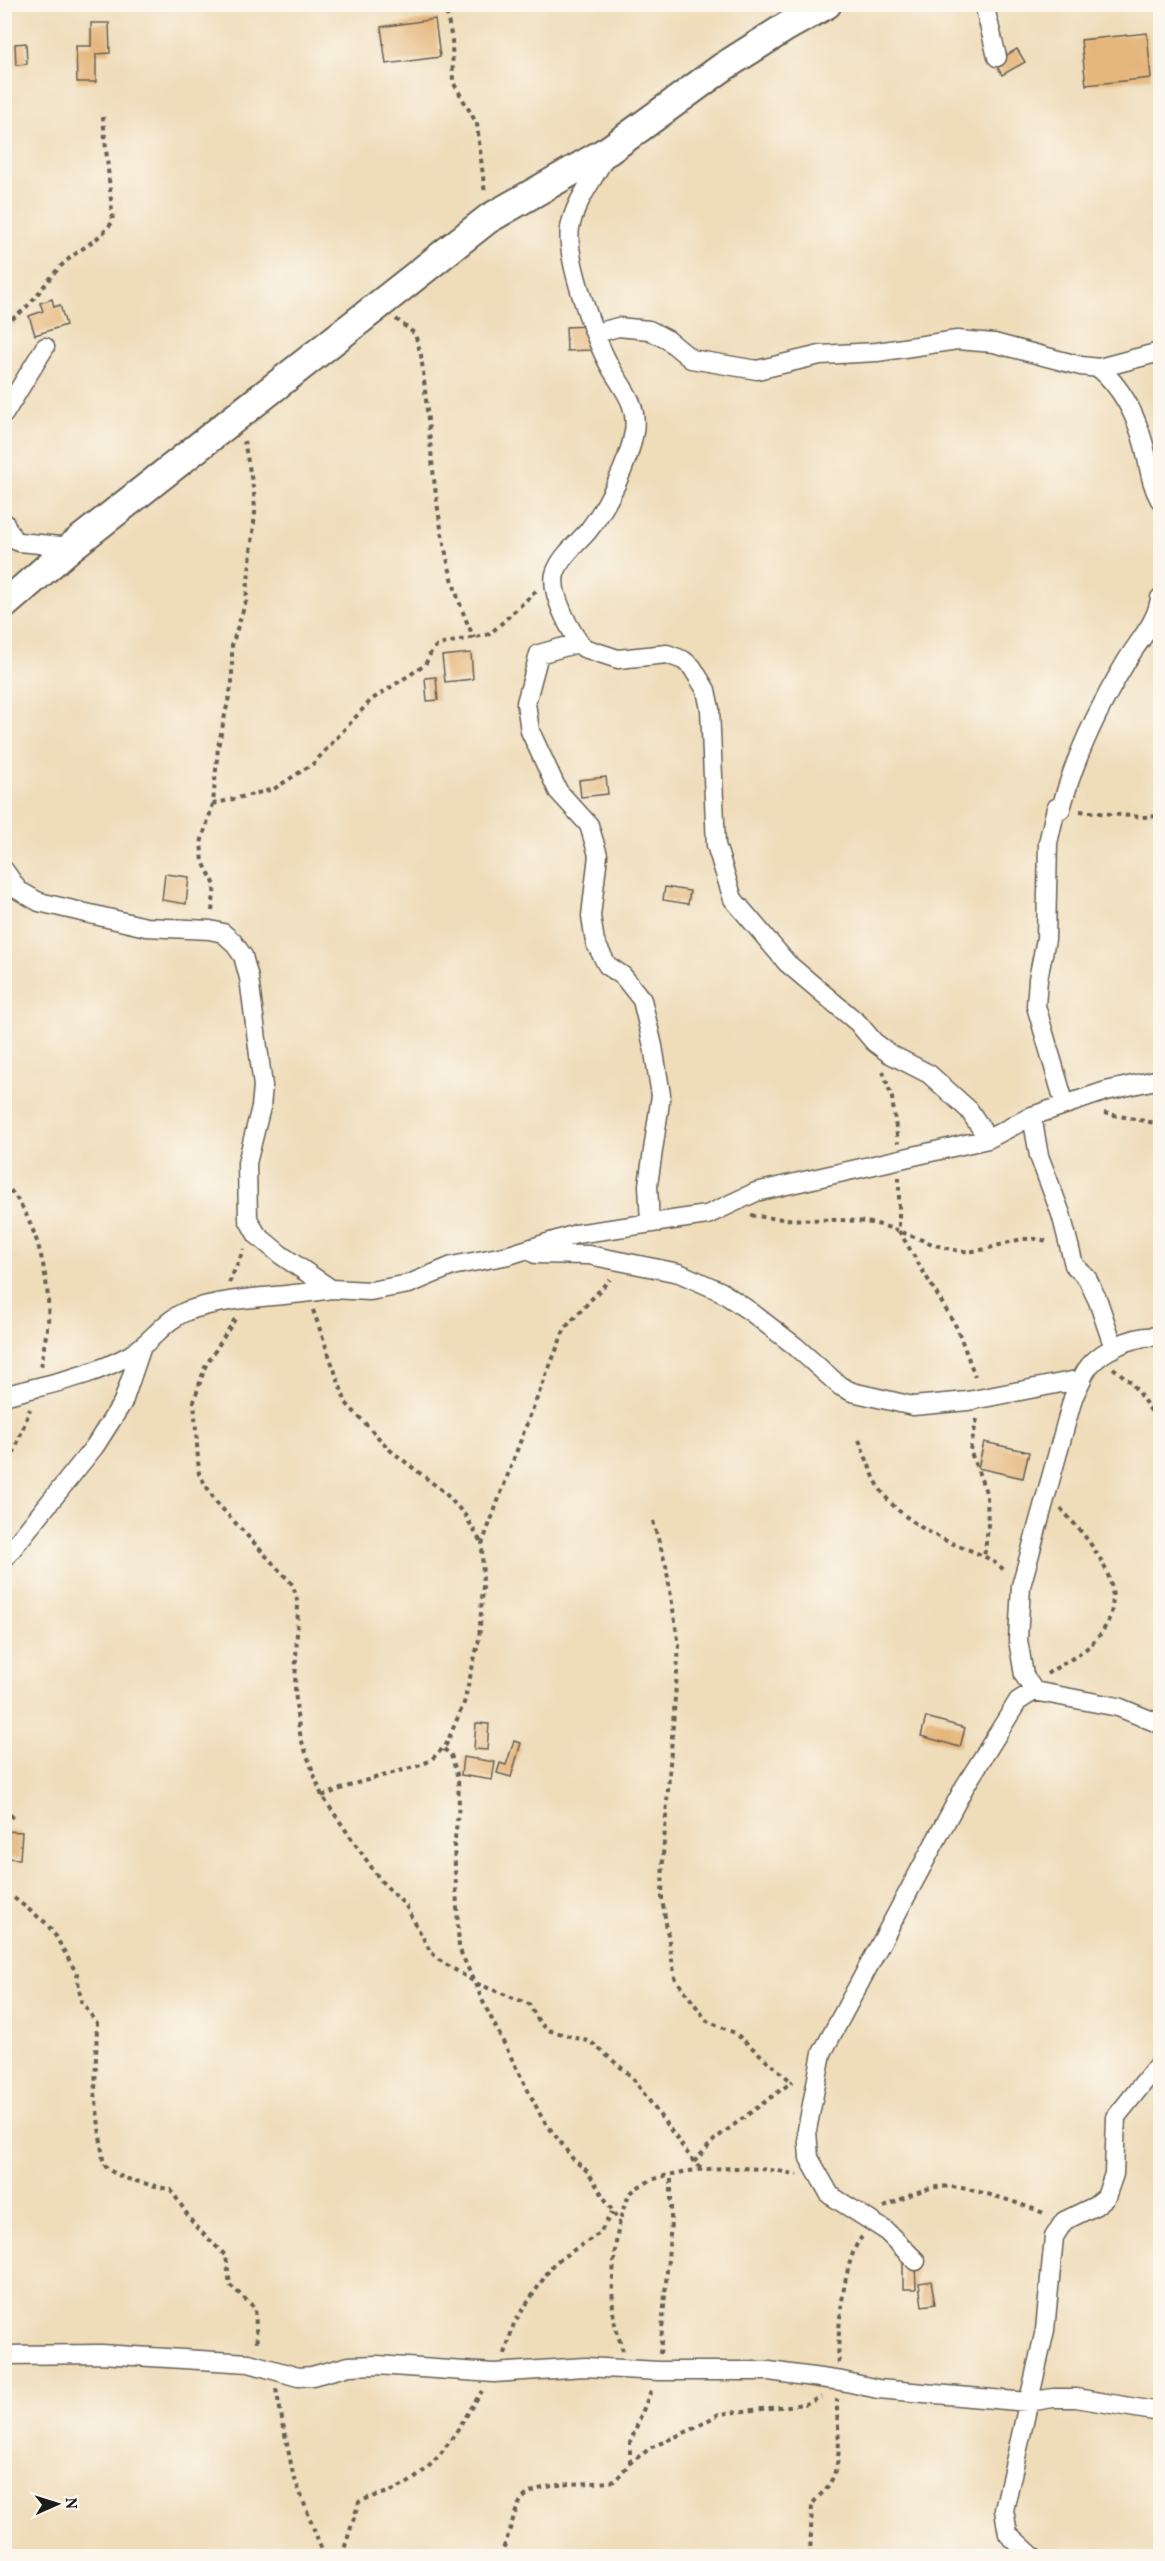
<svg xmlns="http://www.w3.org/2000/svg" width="1165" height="2561" viewBox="0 0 1165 2561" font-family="Vollkorn,serif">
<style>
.building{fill:#e5b67b}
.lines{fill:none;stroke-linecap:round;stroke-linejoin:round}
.minor-casing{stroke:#665f53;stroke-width:21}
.trunk-casing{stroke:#665f53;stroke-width:32}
.path{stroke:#665f53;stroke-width:4;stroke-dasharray:4.5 4.5;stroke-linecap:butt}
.minor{stroke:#fff;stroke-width:18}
.trunk{stroke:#fff;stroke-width:28}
</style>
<rect width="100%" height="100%" fill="#fbf7ec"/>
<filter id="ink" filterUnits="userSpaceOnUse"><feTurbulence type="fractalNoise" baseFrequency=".0167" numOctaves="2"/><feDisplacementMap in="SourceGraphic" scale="12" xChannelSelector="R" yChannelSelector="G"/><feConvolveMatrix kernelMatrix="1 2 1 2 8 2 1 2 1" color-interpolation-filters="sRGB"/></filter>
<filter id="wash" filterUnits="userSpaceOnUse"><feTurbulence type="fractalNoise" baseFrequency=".008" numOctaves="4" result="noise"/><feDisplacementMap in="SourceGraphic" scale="24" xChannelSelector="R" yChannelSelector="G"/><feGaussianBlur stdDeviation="1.35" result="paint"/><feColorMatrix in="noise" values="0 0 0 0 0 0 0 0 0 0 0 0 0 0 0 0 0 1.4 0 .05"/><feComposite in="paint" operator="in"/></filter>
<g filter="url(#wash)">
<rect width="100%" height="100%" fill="#efdcb9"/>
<g id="blocks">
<!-- building -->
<path class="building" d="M435,19L440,57L386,64L381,27Z
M91,23H109L110,53L96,54V82H77L76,46H91Z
M1147,33L1151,78L1086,85L1081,40Z
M26,43L27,64L16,65L15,44Z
M1017,49L1025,62L1002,75L995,62Z
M52,299L54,307L60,305L66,325L35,335L29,316L43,311L40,303Z
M590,326L591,350L567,351L566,327Z
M471,653L473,679L445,682L442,656Z
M436,677L438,700L427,701L425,678Z
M606,777L608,794L581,797L579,780Z
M165,874L189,877L186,904L162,900Z
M665,887L690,891L688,904L663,900Z
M984,1442L1029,1452L1023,1478L978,1468Z
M926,1717L965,1728L960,1747L921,1736Z
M476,1723L489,1724L487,1750L474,1749Z
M514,1741L521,1743L511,1777L497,1773L500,1763L506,1765Z
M463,1757L495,1762L492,1780L461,1775Z
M4,1831L22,1832L20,1859L4,1858Z
M903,2263H915L916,2289H903Z
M931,2281L935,2304L922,2306L919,2283Z"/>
</g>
</g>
<g filter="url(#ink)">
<use href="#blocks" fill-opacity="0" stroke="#665f53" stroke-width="1.5"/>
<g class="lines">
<defs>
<path id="minor" d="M984,4L997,57
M608,151C596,177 575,200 570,228C565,259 596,343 612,370C625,392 638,405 634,432C629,462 607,507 588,531C577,544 560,557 555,574C550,593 571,634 584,648L618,659L667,654L683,660L692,667L706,690L710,709L716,845L733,899L787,963L858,1023L874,1042L890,1054L929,1074L948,1091L969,1110L988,1139
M597,333L618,327L649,330L668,340L691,359L757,370L820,355L877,352L957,340L994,343L1081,366L1099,368L1160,352
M1099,368C1123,389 1136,415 1144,445C1149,464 1150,483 1160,500
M4,414L45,347
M4,522L13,539L19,542L71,547
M584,648L578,643L539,654L526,703L530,731L558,791L589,825L598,855L591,916L595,942L607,965L623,976L642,1000L653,1046L661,1095L648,1185L650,1223
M4,870L18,890L39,902L146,927L210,930L223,933L233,942L243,956L249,978L263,1086L261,1107L247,1163L248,1219L257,1235L281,1255L331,1289L370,1291L409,1284L452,1266L509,1255L576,1234L707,1215L756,1192L988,1139L1032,1116L1106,1091L1160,1079
M1065,1105L1036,1006L1038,979L1046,939L1048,843L1056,808L1061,809C1074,759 1099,707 1126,662C1138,641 1157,623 1160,598
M1032,1116L1039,1156L1061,1214L1074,1265L1087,1278L1098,1301L1114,1348
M535,1254L589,1255L679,1273L720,1291L751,1312L795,1346L840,1386L852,1392L913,1406L968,1401L1082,1379C1091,1353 1134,1334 1160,1337
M1082,1379L1073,1398L1021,1586L1018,1640L1024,1675L1034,1691L1118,1707L1160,1724
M4,1396C47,1384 91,1377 130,1355C151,1343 164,1320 187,1311C232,1295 285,1298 331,1289
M4,1559L95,1446L123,1402L141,1349
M916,2261L885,2230L830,2195L809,2158L807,2130L822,2053L965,1786L1018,1701L1034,1691
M4,2355L101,2354L249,2363L298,2377L312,2376L349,2366L377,2365L494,2373L585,2367L659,2371H769L842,2381L878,2389L1028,2402L1053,2398H1076L1160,2412
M1032,2556L1008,2534L1004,2510L1045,2330L1054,2237L1064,2221L1095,2206L1106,2197L1114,2174L1116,2117L1160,2062"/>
<path id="trunk" d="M4,605L71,547L488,219L609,150L723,67L786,27L827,4"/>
</defs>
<!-- minor casing -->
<use href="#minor" class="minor-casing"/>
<!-- trunk casing -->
<use href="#trunk" class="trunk-casing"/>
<!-- path -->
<path class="path" d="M445,4L452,40L453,82L477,124L485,194
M396,319L415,334L421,355C433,448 433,553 474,638
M4,324C32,308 39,289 60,267C76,250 100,241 113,221L103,117
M213,804L274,789L314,763L371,700L425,665L433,648L446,643L490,634L536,591
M1080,811L1141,817L1160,816
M212,911L215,885L203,862L201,843L213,804L218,747L232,683V645L246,601L255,513L254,492L244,441
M883,1071L892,1098L898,1143
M1104,1113L1160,1124
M899,1177V1231L957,1328L975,1376
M4,1184C35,1211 51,1281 48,1321C46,1336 43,1352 41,1367
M751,1215C790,1223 828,1217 866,1222C900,1227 930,1248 963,1251C993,1254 1018,1230 1049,1242
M229,1283L244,1249
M313,1310L346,1403L390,1450L444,1492L465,1515L482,1544
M235,1319L205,1367L194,1401L199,1474L216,1502L293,1585L298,1604L295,1687L297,1715L301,1739L322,1796L381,1881L406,1906L430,1951L439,1960L478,1984L529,2004L539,2022L548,2030L591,2042L631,2076L694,2162L704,2170
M1113,1368L1131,1382L1160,1424
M977,1419L970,1450L987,1495L988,1528L984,1557
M859,1440C866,1457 872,1476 882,1492C896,1513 926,1532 949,1542C968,1550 991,1556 1006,1572
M4,1479L30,1409
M653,1521L666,1566L679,1646L663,1855L662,1899L675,1978L707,2021L735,2033L792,2082
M1047,1674C1058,1666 1071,1660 1082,1652C1143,1605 1101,1552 1061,1509
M444,1749L451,1755L458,1778L459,1805L454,1846L459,1948L485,2006L542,2118L573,2159L588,2172L620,2223
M322,1796L357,1783L421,1765L431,1760L446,1745L464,1703L479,1639L483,1586L482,1544L529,1418L565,1328L610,1279
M4,1808L16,1821
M14,1898L46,1923L55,1935L77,1974L81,2001L97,2023L95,2093L103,2160L107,2169L124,2178L171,2190L195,2226L226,2256L230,2285L255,2308L257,2346
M694,2162L715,2139L793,2081
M884,2207C901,2200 919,2189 937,2187C962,2183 1022,2204 1046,2214
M623,2351C620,2341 616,2330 614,2320C610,2295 614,2208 633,2191C663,2164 760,2164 797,2175
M505,2354L514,2323L554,2263L600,2233L612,2212
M660,2354L671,2223V2176
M839,2363C836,2337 844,2255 862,2237
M276,2389L293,2474L324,2556
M630,2463V2443L652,2388
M342,2556L359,2502C370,2496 382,2495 394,2490C438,2471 457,2429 482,2391
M500,2556C508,2540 511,2521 519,2504C531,2478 592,2486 615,2481L630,2463L652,2447L695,2428L719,2414L805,2404L822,2397
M810,2556L812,2504C818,2497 826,2490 830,2483C845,2456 836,2428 837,2399"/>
<!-- minor -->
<use href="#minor" class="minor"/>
<!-- trunk -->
<use href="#trunk" class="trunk"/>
</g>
</g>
<!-- margin -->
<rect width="1165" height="2561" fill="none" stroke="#fbf7ec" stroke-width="24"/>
<!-- north arrow -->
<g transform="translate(57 2504) rotate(87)" stroke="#fbf7ec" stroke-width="4.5" paint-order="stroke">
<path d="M0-4.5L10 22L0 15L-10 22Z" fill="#1c1c1c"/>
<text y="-9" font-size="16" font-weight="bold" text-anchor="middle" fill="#1c1c1c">N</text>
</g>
</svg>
